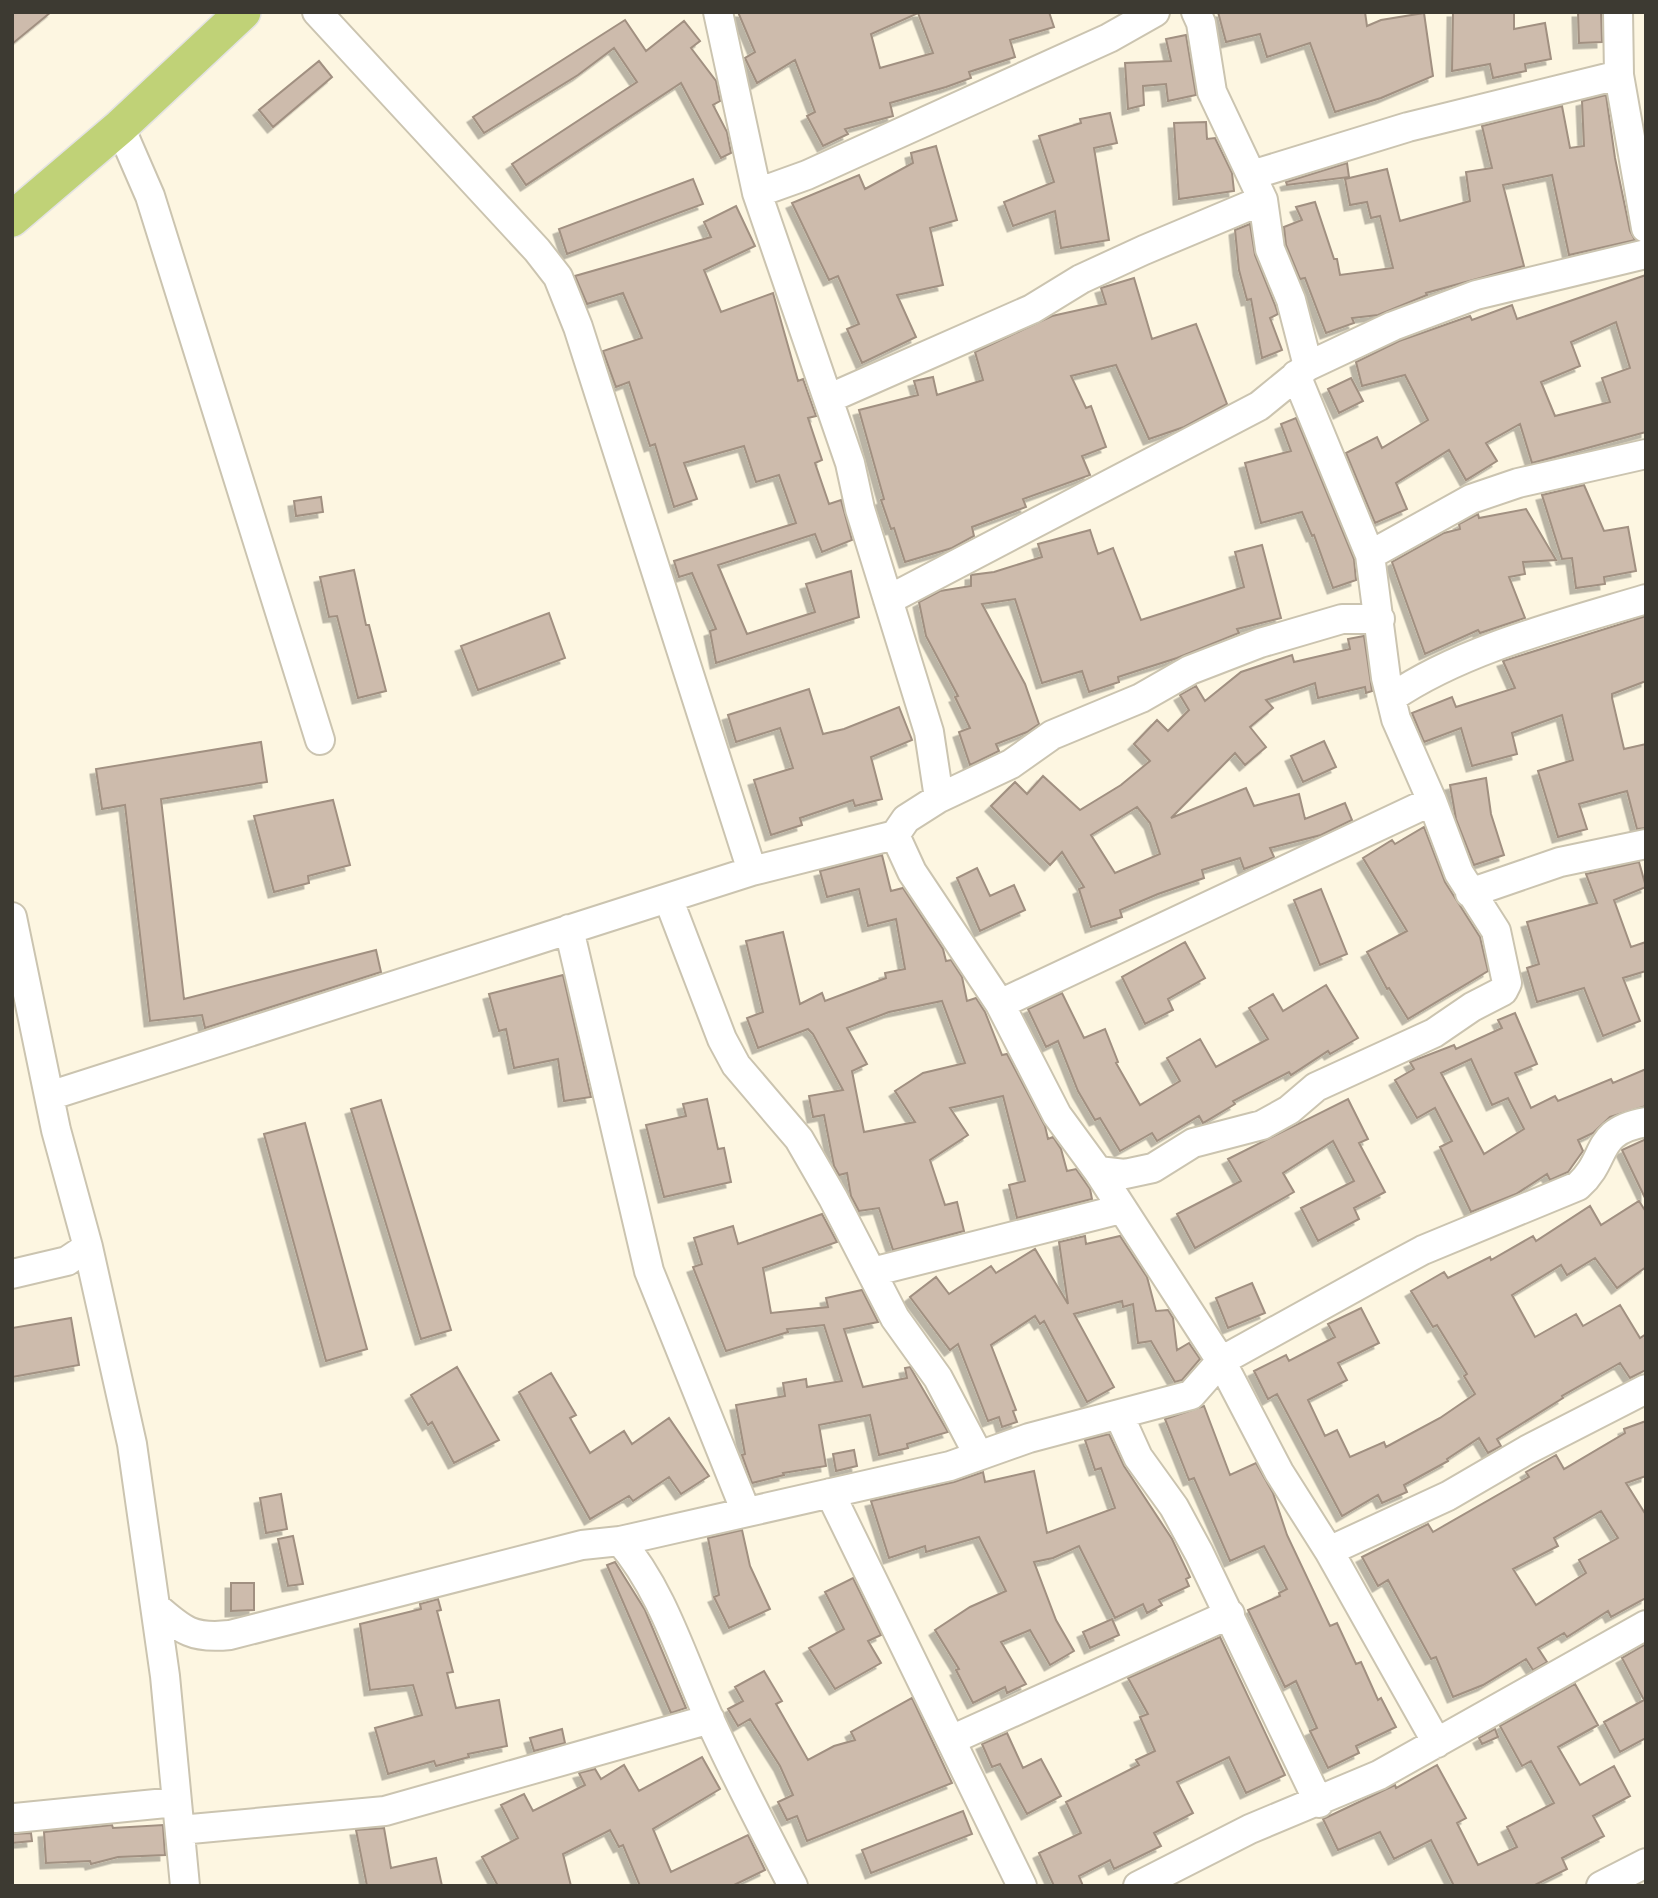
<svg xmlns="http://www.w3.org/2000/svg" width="1658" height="1898" viewBox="0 0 1658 1898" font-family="'Alegreya Sans',sans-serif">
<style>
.building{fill:#cdbbac;stroke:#a19081;stroke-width:2;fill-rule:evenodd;filter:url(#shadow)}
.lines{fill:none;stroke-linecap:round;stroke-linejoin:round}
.minor-casing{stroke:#cbc4b0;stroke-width:32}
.major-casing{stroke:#e4e3e2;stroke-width:38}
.minor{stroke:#fff;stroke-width:28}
.major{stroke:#c0d277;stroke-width:35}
</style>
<defs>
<filter id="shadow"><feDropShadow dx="-5.5" dy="5.5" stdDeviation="0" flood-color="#0004"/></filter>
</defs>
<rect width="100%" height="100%" fill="#fdf6e1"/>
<!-- building -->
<path class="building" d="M12,12H51L12,44Z
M738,12H1049L1054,27L1010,40L1015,57L969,72L971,78L946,87L890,103L893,116L845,129L848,134L823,146L807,116L815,112L795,60L757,83L745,58L755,52ZM918,13L933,53L880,68L871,34Z
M1218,12H1365L1367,26L1381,20L1424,13L1433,76L1381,98L1335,112L1310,43L1267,57L1260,34L1226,42Z
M1453,12H1514V29L1545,23L1551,59L1525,64L1526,71L1493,78L1490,64L1452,71Z
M1578,12H1601L1602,42L1579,43Z
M625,20L646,51L684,21L700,41L691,48L716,81L720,101L713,105L727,132L731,153L721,158L681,83L526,185L512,164L637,82L614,48L578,75L484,133L473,117Z
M1186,35L1196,95L1168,101L1166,84L1143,86L1144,105L1128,109L1125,63L1171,61L1166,39Z
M319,61L332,77L273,127L259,110Z
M1606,95L1615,158L1630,231L1635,240L1569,255L1552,175L1503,185L1524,266L1426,293L1427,295L1378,315L1352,318L1354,323L1326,333L1305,278L1300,279L1286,245L1284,227L1302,220L1296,207L1315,202L1334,259H1337L1340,275L1393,268L1380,216L1371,218L1367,202L1350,205L1345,179L1387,169L1400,221L1470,201L1466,172L1492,168L1482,126L1562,106L1570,148L1584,146L1582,101Z
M1110,113L1117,143L1094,148L1109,240L1061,248L1055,211L1013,226L1004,202L1054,182L1039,136L1081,123L1080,119Z
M1206,122L1207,139L1215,138L1232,173L1234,191L1179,199L1174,123Z
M936,146L957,220L930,228L943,285L897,295L916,337L862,363L847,329L859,324L838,276L829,280L792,203L859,175L865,189L913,163L911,153Z
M1347,163L1349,177L1287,185L1286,182Z
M693,179L703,204L567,254L559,229Z
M736,206L755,246L704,270L721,312L773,293L798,381L803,379L816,416L808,418L822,460L815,463L829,504L841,500L852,540L822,552L815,534L718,565L747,634L815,612L806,584L851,571L859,617L716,663L710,631L716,629L692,573L679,577L674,561L796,523L779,475L756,482L744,446L684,463L697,499L674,507L655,444L650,446L629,382L616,387L603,351L642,338L623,293L587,304L575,276L711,237L704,222Z
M1250,224L1255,255L1275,305L1278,314L1270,318L1282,350L1262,358L1251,299L1247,300L1239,270L1235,230Z
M1646,275V432L1532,463L1520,424L1486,443L1497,461L1466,480L1449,450L1396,483L1407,509L1375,523L1346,453L1377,437L1382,448L1428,420L1405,375L1362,386L1356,362L1399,341L1470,316L1472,320L1512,305L1517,319ZM1616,322L1630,368L1602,378L1610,402L1555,416L1541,382L1580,366L1571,342Z
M1134,278L1152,339L1196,324L1227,404L1184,427L1149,439L1116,365L1071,376L1086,408L1091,406L1106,447L1082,456L1090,475L1023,499L1026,507L972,527L974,536L952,548L905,562L894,528L891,529L881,500L884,499L859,410L918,395L914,381L933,377L937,395L983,380L975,352L1052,316L1106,304L1101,288Z
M1351,378L1363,401L1339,413L1328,389Z
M1296,418L1354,559L1356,580L1333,588L1314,535L1312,536L1302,512L1261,523L1245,463L1291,451L1281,424Z
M1584,485L1604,531L1628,527L1636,571L1604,577L1605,584L1576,588L1572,558L1562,559L1542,495Z
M321,497L323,512L296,516L294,501Z
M1526,509L1556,560L1523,562L1525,574L1509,577L1525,618L1480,633L1478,630L1425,654L1392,562L1444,533L1460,529L1459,524L1478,514L1479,518Z
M1090,530L1098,554L1113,548L1141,620L1244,587L1235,552L1262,545L1281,618L1237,629L1239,633L1177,658L1118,677L1119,682L1089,692L1082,671L1042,683L1015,599L982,604L1025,684L1039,724L1027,732L996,744L999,751L970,765L959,732L970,728L955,697L958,696L926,636L919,602L940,591L971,586V575L994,572L1042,557L1038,544Z
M354,570L366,625H369L386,691L358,698L337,616L329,617L320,577Z
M549,613L565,658L478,690L461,646Z
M1646,616V681L1612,694V698L1624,749L1646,744V828L1637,829L1627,791L1579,804L1587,829L1558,837L1538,771L1573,760L1562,715L1512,733L1517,754L1472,766L1461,728L1424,742L1412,713L1452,697L1456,707L1515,688L1503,661Z
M1364,636L1372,691L1366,693L1365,687L1318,698L1315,683L1266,700L1273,708L1250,727L1266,747L1245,765L1235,753L1171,818L1246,788L1254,806L1299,794L1305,819L1345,803L1352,820L1321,835L1270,848L1274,857L1268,860L1244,869L1240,858L1202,870L1204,878L1158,894L1120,910L1122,917L1091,927L1079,889L1084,887L1062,852L1050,865L991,806L1015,782L1027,794L1043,776L1080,810L1121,785L1150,761L1134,744L1157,720L1168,731L1189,710L1180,695L1196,686L1205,701L1241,672L1292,655L1294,662L1350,649L1348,639ZM1137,807L1150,823L1160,854L1115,873L1091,835Z
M809,689L823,734L844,729L899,707L912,740L871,757L882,799L855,806L853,800L800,818L802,825L771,835L754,780L793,768L780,728L736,742L728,715Z
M1324,741L1336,767L1303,782L1291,756Z
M261,742L267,782L161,799L184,999L376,950L381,972L205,1028L202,1015L150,1021L125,805L102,809L96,769Z
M1486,778L1491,814L1504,855L1474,865L1456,819L1450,785Z
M333,800L350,865L308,876L309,883L274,892L254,816Z
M1424,827L1445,882L1480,937L1488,971L1408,1019L1389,988L1387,989L1367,952L1407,931L1363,858L1392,840L1395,844Z
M882,855L891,891L903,888L943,949L946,961L951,960L962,977L967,1001L976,998L985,1012L1002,1055L1007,1054L1045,1126L1048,1139L1053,1137L1061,1149L1067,1171L1076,1169L1090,1189L1092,1199L1017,1218L1009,1185L1025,1181L1003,1096L950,1108L968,1135L930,1160L945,1205L957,1202L964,1231L893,1250L879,1208L859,1211L851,1196L847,1173L839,1175L834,1166L824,1115L813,1117L809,1096L843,1090L813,1034L808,1029L758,1048L747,1018L763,1012L746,941L783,932L800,1004L822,993L825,1001L886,978L885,973L905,969L896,919L868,926L859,889L827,897L820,871ZM942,1001L965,1063L923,1073L895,1091L915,1122L864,1132L852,1071L867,1064L847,1028L889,1012Z
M1639,862L1646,887L1614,900L1631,947L1646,942V971L1623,978L1640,1021L1603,1036L1584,988L1537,1002L1527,968L1539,964L1527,922L1597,903L1586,874Z
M977,868L990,896L1014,885L1025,910L980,931L957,878Z
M1321,889L1347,954L1320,965L1294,900Z
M1185,942L1205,978L1168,999L1173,1010L1145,1024L1122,977Z
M563,975L591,1097L564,1101L558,1059L514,1068L506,1029L499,1031L489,994Z
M1326,985L1358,1038L1330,1054L1328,1051L1291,1075L1289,1072L1233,1101L1235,1104L1203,1123L1199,1116L1157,1141L1152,1133L1120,1151L1100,1118L1095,1120L1078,1091L1058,1041L1046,1047L1028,1009L1062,993L1084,1038L1105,1029L1118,1062L1116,1063L1140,1105L1180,1081L1167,1058L1200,1039L1216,1067L1268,1039L1249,1008L1273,994L1283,1011Z
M1515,1013L1537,1064L1515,1073L1531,1108L1555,1096L1558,1101L1611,1079L1613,1083L1646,1069V1106L1610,1117L1593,1133L1578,1140L1583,1151L1568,1172L1550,1180L1547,1174L1516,1194L1471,1212L1440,1147L1452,1141L1435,1108L1417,1118L1395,1080L1414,1069L1410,1062L1454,1045L1456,1049L1502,1028L1498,1020ZM1471,1059L1492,1105L1508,1098L1524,1129L1484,1154L1441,1073Z
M707,1099L718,1149L724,1148L731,1182L664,1197L646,1125L686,1116L683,1104Z
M1348,1099L1368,1139L1359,1143L1385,1192L1354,1208L1359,1219L1318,1241L1301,1208L1354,1181L1333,1141L1283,1173L1294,1192L1195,1248L1177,1214L1241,1181L1228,1159Z
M381,1100L451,1330L421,1339L351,1109Z
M305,1123L367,1349L326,1361L264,1134Z
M1646,1139V1200L1622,1150Z
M1639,1201L1646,1212V1267L1617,1288L1595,1258L1567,1275L1561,1265L1512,1295L1535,1337L1576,1314L1583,1326L1620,1305L1640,1338L1646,1334V1370L1630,1378L1620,1363L1562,1396L1563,1398L1497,1439L1501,1446L1488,1453L1479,1438L1447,1459L1448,1461L1404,1485L1407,1492L1382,1503L1378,1495L1342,1516L1277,1394L1268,1399L1254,1371L1286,1355L1289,1361L1335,1337L1328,1324L1361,1308L1379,1343L1338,1363L1347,1380L1308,1400L1325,1436L1337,1430L1350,1457L1384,1442L1386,1447L1440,1418L1475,1394L1464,1376L1467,1374L1437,1325L1433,1327L1411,1291L1444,1272L1448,1278L1490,1257L1491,1260L1533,1236L1536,1241L1590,1206L1601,1225Z
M822,1214L837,1242L763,1268L771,1313L828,1307L826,1298L862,1290L878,1322L844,1329L863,1387L907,1378L905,1368L910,1367L948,1432L907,1444L908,1448L879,1455L870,1415L819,1425L826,1466L783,1473L784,1475L752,1483L742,1455L745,1454L736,1405L785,1396L783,1383L806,1379L807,1387L842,1381L824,1325L787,1329L788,1332L726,1351L693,1267L702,1264L694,1238L733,1226L738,1244Z
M1085,1236L1086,1244L1120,1236L1147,1277L1156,1311L1168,1310L1173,1318L1177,1350L1189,1343L1200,1359L1182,1380L1175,1382L1151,1341L1138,1343L1133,1304L1123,1307L1122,1301L1074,1314L1114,1387L1087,1402L1044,1321L1040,1324L1035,1316L991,1345L1016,1410L1013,1411L1017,1422L1002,1427L999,1417L988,1421L958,1344L950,1350L910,1297L936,1277L949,1294L991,1266L996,1273L1035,1249L1068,1304L1059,1242Z
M1252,1283L1265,1313L1228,1328L1216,1298Z
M71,1318L79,1365L12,1377V1328Z
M457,1367L499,1440L454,1463L432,1422L428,1425L411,1395Z
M551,1373L576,1415L570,1418L590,1453L624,1431L632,1444L669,1418L709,1476L681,1494L669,1477L633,1501L629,1496L590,1519L519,1392Z
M1204,1406L1230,1475L1256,1463L1273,1493L1287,1535L1330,1626L1337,1623L1356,1664L1361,1662L1378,1700L1381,1698L1396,1727L1356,1746L1359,1753L1328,1768L1310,1731L1317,1728L1296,1681L1285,1687L1248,1610L1280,1596L1279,1593L1287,1589L1264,1546L1230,1561L1194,1478L1189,1480L1165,1419Z
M1646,1421V1476L1626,1483L1646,1515V1598L1611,1617L1608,1611L1567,1637L1564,1633L1538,1648L1547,1662L1533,1670L1526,1659L1483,1685L1453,1697L1436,1657L1431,1659L1388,1580L1378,1586L1362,1557L1428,1524L1433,1532L1529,1477L1526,1472L1556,1455L1564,1469L1625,1433L1624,1429ZM1601,1511L1618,1538L1579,1560L1586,1573L1536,1605L1513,1569L1558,1546L1554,1538Z
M1109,1434L1124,1466L1172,1539L1190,1577L1186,1579L1189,1586L1159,1600L1162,1605L1147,1613L1143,1604L1115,1618L1079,1546L1053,1558L1034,1562L1056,1620L1074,1651L1050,1665L1030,1630L1001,1642L1026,1684L1007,1693L1005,1687L973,1703L956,1670L959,1669L935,1630L970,1607L1006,1591L979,1537L926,1552L925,1546L889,1558L871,1501L954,1482L983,1472L985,1482L1034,1471L1047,1533L1115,1508L1101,1468L1095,1470L1085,1440Z
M854,1450L857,1466L836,1471L833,1454Z
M281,1494L287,1529L266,1533L260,1498Z
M742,1530L750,1566L770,1609L729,1628L714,1597L719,1595L708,1538Z
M293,1536L303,1584L288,1586L278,1539Z
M615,1562L645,1610L686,1708L671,1713L607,1565Z
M853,1578L881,1635L868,1641L881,1663L835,1689L809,1648L844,1629L825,1592Z
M231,1583H254V1610L231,1611Z
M438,1599L441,1610L437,1611L453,1672L447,1673L456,1708L499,1700L507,1746L468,1754L469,1757L436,1766L434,1761L388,1774L375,1728L422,1715L413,1685L370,1690L360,1624L421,1609L420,1604Z
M1112,1619L1119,1635L1090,1648L1083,1632Z
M1220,1637L1285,1775L1246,1793L1229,1757L1177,1782L1193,1813L1154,1833L1161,1846L1114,1869L1110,1860L1079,1876L1083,1886H1054L1039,1853L1081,1833L1066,1802L1139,1765L1136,1760L1155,1751L1140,1717L1148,1714L1128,1678Z
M1646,1644V1738L1620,1752L1604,1722L1644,1700L1622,1658Z
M764,1671L782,1701L776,1704L808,1760L834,1746L855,1740L851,1732L912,1698L952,1783L807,1841L797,1816L787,1820L778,1802L793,1795L780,1766L750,1719L738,1726L728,1709L743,1701L735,1687Z
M1575,1684L1598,1725L1558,1747L1580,1785L1614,1766L1630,1796L1593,1816L1604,1836L1562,1858L1567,1869L1533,1886H1454L1431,1840L1394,1859L1380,1832L1338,1850L1323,1819L1395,1785L1396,1788L1437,1765L1466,1818L1457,1823L1478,1865L1517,1847L1507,1827L1554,1803L1531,1761L1522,1766L1500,1726Z
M562,1729L565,1743L534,1751L530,1738Z
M1495,1729L1498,1737L1482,1744L1479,1738Z
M1007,1733L1023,1768L1041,1759L1061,1796L1027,1814L1000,1764L992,1767L982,1744Z
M702,1757L720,1789L653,1829L671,1872L748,1835L765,1870L732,1886H640L623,1845L619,1847L610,1830L563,1854L571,1886H498L482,1857L518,1838L501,1805L524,1794L533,1811L585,1785L579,1773L595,1769L601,1779L624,1765L639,1791Z
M963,1811L972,1834L871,1873L862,1850Z
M112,1825L113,1828L163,1825L165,1855L118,1857L91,1864L90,1861L46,1863L44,1832Z
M384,1828L391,1868L436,1858L442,1886H367L356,1830Z
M31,1833L32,1841L12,1843V1834Z"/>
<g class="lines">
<defs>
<path id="minor" d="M317,12L537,250L558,277L578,327L752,871
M718,12L757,193L850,463L860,509L929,732L939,798
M1196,12L1201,23L1212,92L1263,200L1270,249L1291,300L1308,366
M1618,12L1619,75L1646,228
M120,127L150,196L320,740
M1252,175L1408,127L1619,75
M757,193L807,175L1109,38L1155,12
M830,398L1032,309L1081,279L1144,250L1263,200
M1370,555L1471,499L1518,483L1646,454
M888,600L1259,406L1308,366L1393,326L1476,295L1646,254
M1391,698C1462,649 1563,624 1646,599
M895,835L912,872L1000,1004L1057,1115L1098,1171L1221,1361L1279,1472L1329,1551L1437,1743
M1470,893L1560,862L1646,844
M668,898L722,1039L736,1065L799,1139L833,1198L895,1318L938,1378L978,1454
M12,917L56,1130L88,1247L132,1444L165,1676L185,1886
M569,929L649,1271L746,1512
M1000,1004L1432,801
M49,1096L752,871L895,835L906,819L939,798L1011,764L1052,735L1141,698L1190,670L1260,643L1342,619H1380
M1098,1171L1125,1174L1153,1168L1193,1143L1262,1125L1289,1110L1316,1087L1434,1033L1472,1007L1503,991L1507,983L1496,931L1459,873L1432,801L1396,719L1386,678L1370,555L1296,375
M872,1272L1121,1209
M12,1274L67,1261L88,1247
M1119,1415L1138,1457L1174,1507L1199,1553L1319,1803
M830,1493L1022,1886
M620,1541C662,1589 683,1660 709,1718C735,1775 764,1830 793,1886
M1329,1551L1448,1496L1527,1450L1646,1389
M156,1607C183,1631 193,1639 230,1635L582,1545L620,1541L950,1466L1029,1438L1191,1395L1221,1361L1382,1272L1423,1250L1578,1186C1610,1157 1592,1132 1646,1122
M951,1740L1230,1614
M15,1818L176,1802
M180,1830L385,1811L710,1719
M1138,1886L1250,1829L1379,1775L1646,1625
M1601,1886L1646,1863"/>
<path id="major" d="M12,219L120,127L243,12"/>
</defs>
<!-- minor casing -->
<use href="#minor" class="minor-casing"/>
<!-- major casing -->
<use href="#major" class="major-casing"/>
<!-- minor -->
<use href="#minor" class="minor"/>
<!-- major -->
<use href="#major" class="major"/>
</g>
<!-- border -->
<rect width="1658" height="1898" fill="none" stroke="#3d3a32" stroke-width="28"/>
</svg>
